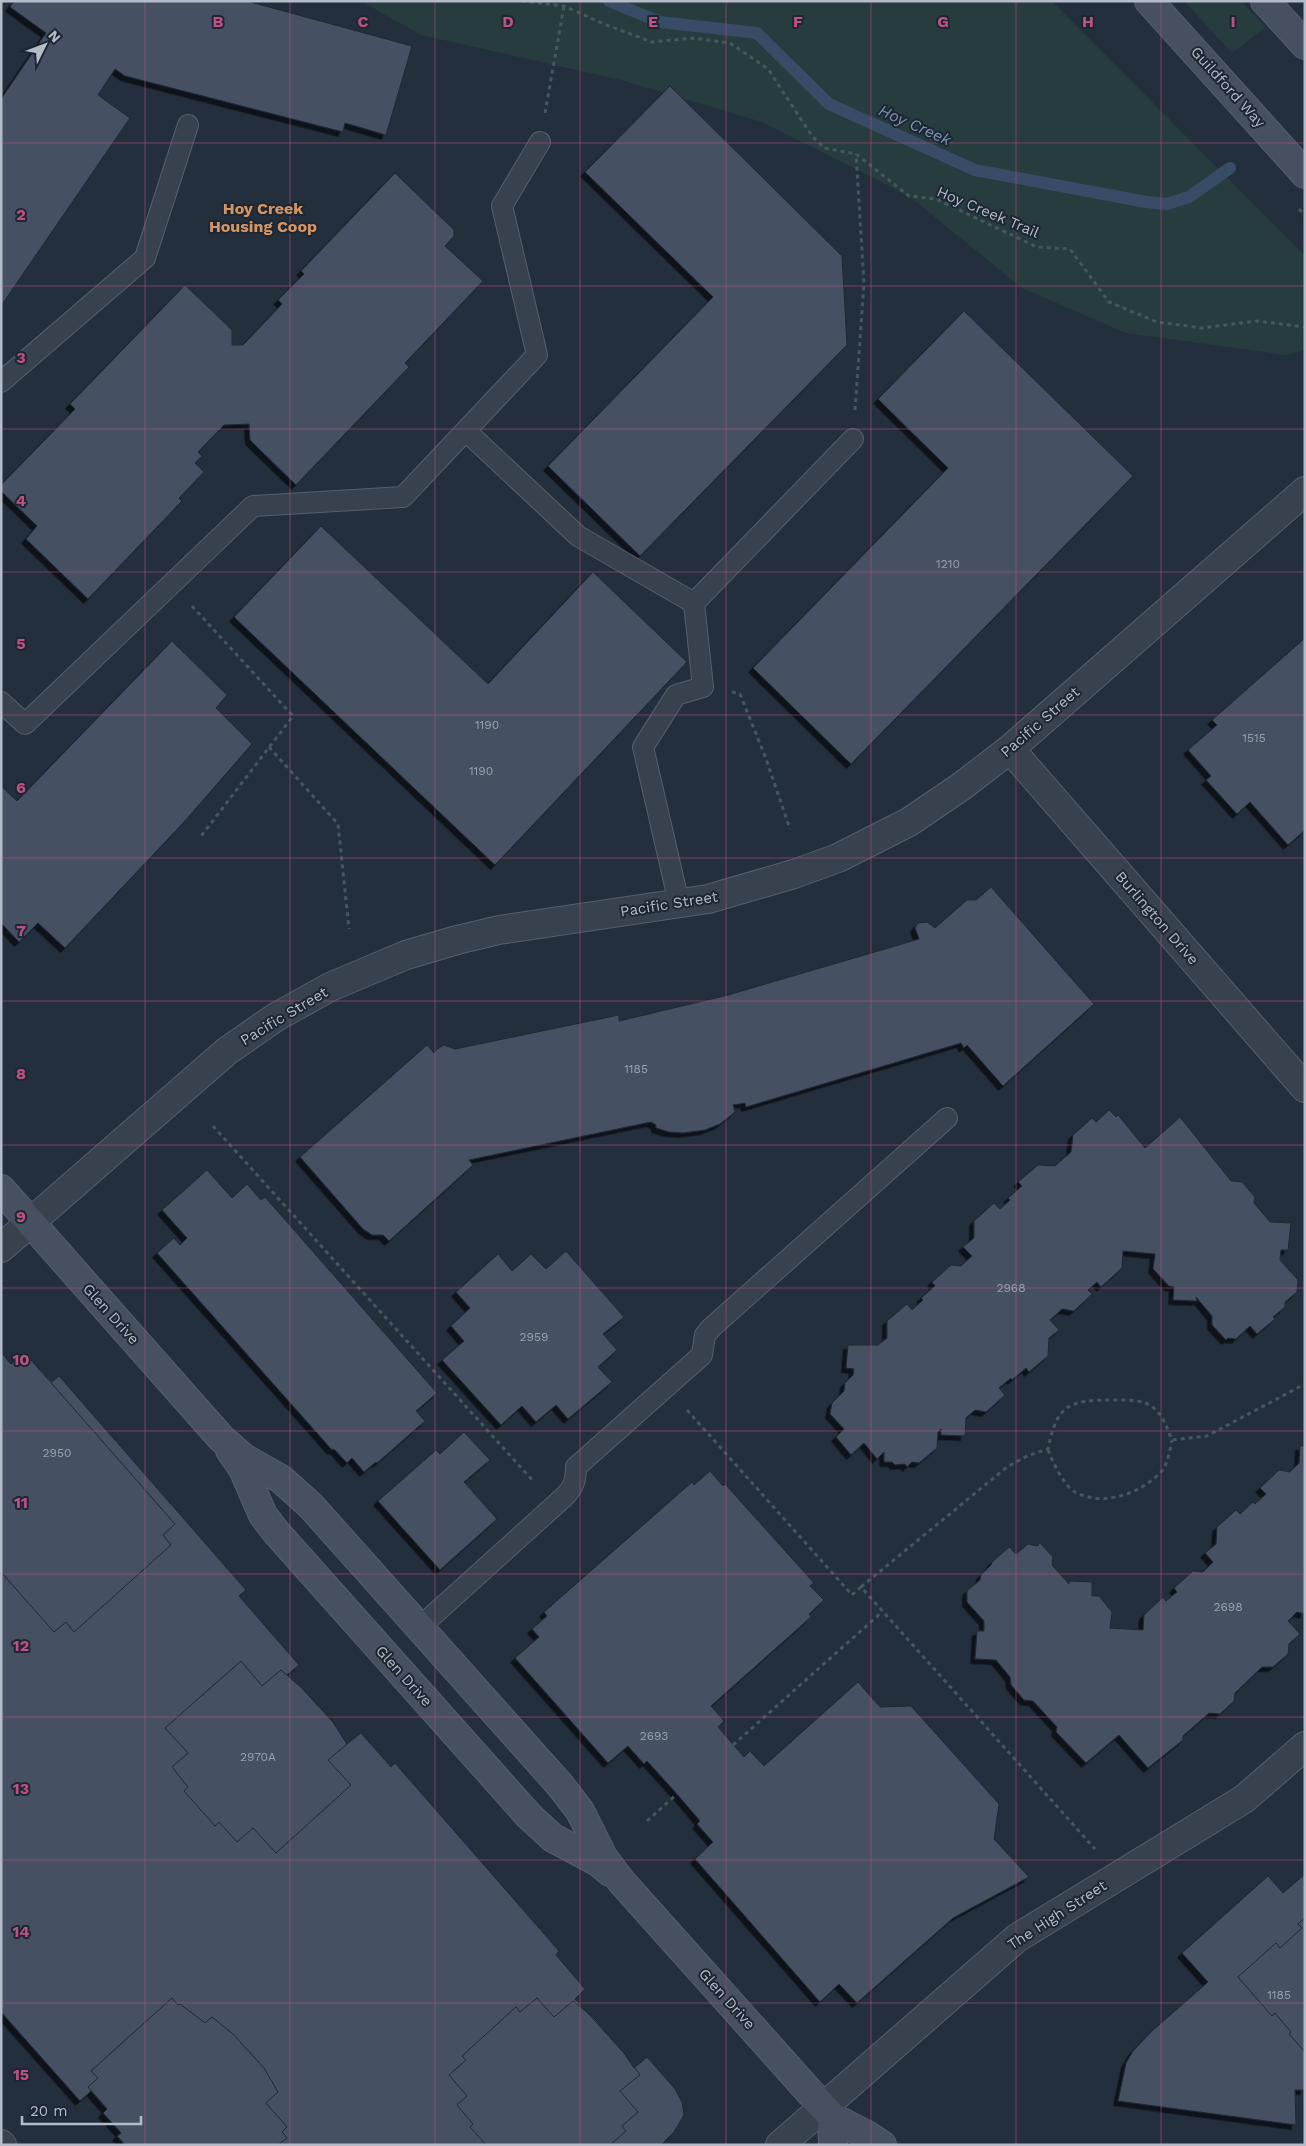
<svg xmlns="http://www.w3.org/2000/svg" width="1306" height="2146" viewBox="0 0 1306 2146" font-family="'Work Sans',sans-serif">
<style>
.green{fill:#263c3f}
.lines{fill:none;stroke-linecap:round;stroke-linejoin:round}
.stream{stroke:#394c67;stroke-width:12}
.building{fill:#455162;stroke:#1f2835;filter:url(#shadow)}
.lane-casing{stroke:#565f6c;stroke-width:22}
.street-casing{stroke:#565f6c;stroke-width:30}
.secondary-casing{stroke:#565f6c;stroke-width:30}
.path{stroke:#44595c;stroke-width:3;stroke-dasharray:4 4;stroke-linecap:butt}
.lane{stroke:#38414e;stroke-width:20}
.street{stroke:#38414e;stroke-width:28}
.secondary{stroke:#465061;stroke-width:28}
.grid{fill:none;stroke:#bd5182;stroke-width:1;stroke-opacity:0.55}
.labels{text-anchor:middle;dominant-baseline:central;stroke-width:4;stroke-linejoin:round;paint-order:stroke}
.number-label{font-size:12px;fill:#98a1af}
.street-label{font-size:15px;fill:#b4bcc9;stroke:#1d2633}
.water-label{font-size:16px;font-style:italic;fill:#7c92b1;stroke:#1d2633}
.neighbourhood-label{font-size:16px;font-weight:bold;fill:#d59563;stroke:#1d2633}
.grid-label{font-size:16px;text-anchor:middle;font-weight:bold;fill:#bd5182;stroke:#1d2633;stroke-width:4;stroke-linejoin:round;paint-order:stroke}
</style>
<defs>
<filter id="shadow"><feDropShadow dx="-4.5" dy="4.5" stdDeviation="0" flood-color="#0009"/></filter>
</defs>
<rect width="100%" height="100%" fill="#242f3e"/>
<!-- green -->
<path class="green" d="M361,1H1052L1305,256V350L1286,355L1126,333L1022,288L909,196L762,122L621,80L421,35Z
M1184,1H1241L1266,27L1232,53Z"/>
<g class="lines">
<!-- stream -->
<path class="stream" d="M609,1L660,22L757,33L829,104L975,170L1146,202L1167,204L1189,197L1230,168"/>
</g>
<!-- building -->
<path class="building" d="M14,1H247L412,46L386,135L345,123L343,132L125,76L115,69L98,95L130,118L1,306V99L46,33L10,7Z
M670,86L842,256L847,345L640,556L548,466L713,297L585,172Z
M395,173L454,230V236L445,246L483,281L405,363L409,367L296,485L250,440L249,424L224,425L198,452L202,456L195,463L204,472L179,498L182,501L88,599L26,539L37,526L1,491V485L75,409L70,404L185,285L232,330V345H243L282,304L278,300L304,274L301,271Z
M964,311L1133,476L851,764L753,668L948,468L878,399Z
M321,526L488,684L593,572L687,662L495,865L234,617Z
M1305,638V830L1288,845L1250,802L1237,814L1206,780L1211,776L1188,750L1217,725L1212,720Z
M172,641L227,695L216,708L252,744L184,822L65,948L38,923L19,942L1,923V786L17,801Z
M991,887L1094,1004L1003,1086L967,1045L964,1048L961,1043L746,1107L745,1103L733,1105L735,1112L720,1124L705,1130L683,1133L669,1132L656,1128V1125L651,1122L469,1160L473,1165L389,1241L383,1235H372L363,1229L300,1157L427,1045L434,1053L437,1049L444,1045L455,1049L619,1015V1021L728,995L919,939L915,928L918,923L927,922L935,928L967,900H976Z
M1109,1110L1116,1117L1118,1115L1145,1148L1180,1117L1231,1181L1242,1182L1255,1197L1254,1203L1270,1222L1291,1223L1288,1250H1281L1280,1260L1298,1280L1297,1292L1285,1302V1307L1273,1317L1275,1319L1257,1334L1250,1326L1236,1339L1228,1338L1226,1340L1212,1325V1316L1196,1297L1197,1301L1173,1300L1174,1287L1169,1286L1153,1269L1155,1254L1123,1251L1122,1268L1101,1287L1097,1282L1088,1290L1092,1294L1074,1311L1062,1309L1050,1320L1059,1330L1049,1338L1048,1356L1029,1372L1026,1368L1012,1380L1011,1378L999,1388L1005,1395L986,1412L975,1410L966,1418L965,1436L941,1435V1429L938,1432L937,1448L919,1463L912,1462L907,1467L905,1464L895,1465L892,1462H884V1452L877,1459L864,1443L851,1455L836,1437L844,1429L830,1414L832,1403L844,1391L845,1383L853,1375L854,1369L846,1368L848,1345H878L887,1338V1321L907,1304L912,1310L923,1300L921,1298L935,1286L932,1282L951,1265L961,1266L972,1256L963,1247L974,1238V1221L994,1203L1000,1209L1010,1200L1008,1198L1022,1186L1018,1182L1038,1165L1055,1166L1071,1152L1073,1135L1092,1118L1096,1122Z
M207,1170L232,1198L247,1184L261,1200L265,1197L437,1393L416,1411L425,1421L377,1463L376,1462L364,1472L352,1458L347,1463L334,1449L332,1450L157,1253L174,1238L180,1245L187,1238L162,1210Z
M566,1251L624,1317L603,1334L617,1350L598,1367L612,1382L568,1419L556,1405L536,1422L522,1406L501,1425L442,1360L464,1341L451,1326L470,1308L456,1292L498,1254L512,1271L531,1254L546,1269Z
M24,1352L175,1524L163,1535L171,1545L74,1632L66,1622L54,1632L1,1572V1354L2,1353L11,1364Z
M24,1352L52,1382L59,1376L246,1590L239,1596L299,1665L287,1675L301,1687L333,1722L347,1744L361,1733L391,1767L395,1763L559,1951L556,1955L585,1989L575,1999L624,2053L634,2068L647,2057L675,2089L682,2102L684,2115L674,2132L661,2145H125L117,2136L121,2133L103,2113L107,2109L91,2091L80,2101L1,2012V1354L2,1353L11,1364Z
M464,1432L490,1460L464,1482L497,1519L440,1570L378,1501L436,1450L440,1454Z
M1300,1446H1305V1614L1297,1612L1288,1621L1300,1634L1289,1644L1288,1654L1273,1667H1262L1235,1693L1234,1701L1220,1714L1209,1713L1183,1736V1740L1148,1768L1119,1735L1086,1763L1056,1732L1057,1727L1033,1701L1024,1700L1011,1685L1010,1677L996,1660L975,1659L977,1631H984V1621L967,1602V1591L980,1580L981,1575L992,1564L991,1563L1009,1547L1016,1554L1028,1544L1037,1546L1040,1543L1053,1557L1052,1565L1069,1584V1581L1092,1582V1596H1099L1112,1612L1110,1628L1143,1630L1144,1615L1163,1597L1166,1601L1177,1592L1174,1588L1193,1571L1203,1572L1213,1562L1205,1553L1216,1544L1217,1527L1236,1510L1240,1514L1253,1502L1255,1504L1266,1494L1260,1488L1279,1470L1290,1472L1299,1463Z
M710,1471L723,1486L725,1484L814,1583L810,1586L824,1600L809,1614L811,1617L711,1706L724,1721L718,1727L744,1757L750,1751L764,1766L858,1682L880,1707L911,1706L999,1804L994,1839L1029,1877L953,1918L857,2003L839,1984L820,2002L695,1859L713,1842L697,1824L700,1821L677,1794L647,1761L644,1764L628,1746L608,1763L515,1658L539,1637L532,1629L547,1616L544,1612L692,1482L694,1485Z
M241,1661L262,1686L281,1670L301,1687L333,1722L347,1744L328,1760L351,1785L276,1853L253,1828L237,1842L219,1822L215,1826L184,1791L188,1787L172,1767L188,1753L165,1728Z
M1305,1874V2090H1295L1296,2125L1118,2101L1126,2063L1133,2051L1152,2031L1208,1982L1182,1953L1268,1876L1283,1893Z
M1305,1918V2052L1289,2034L1291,2032L1275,2013L1272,2016L1238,1977L1276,1943L1280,1948L1302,1928L1298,1924Z
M172,1998L178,2005L180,2004L205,2023L212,2017L233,2034L264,2068L278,2092L266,2103L287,2127L282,2132L287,2138L278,2145H125L117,2136L121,2133L103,2113L107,2109L88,2087L98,2078L91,2071Z
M537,1998L554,2017L573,2001L594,2018L624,2053L640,2075L620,2091L638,2112L622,2126L626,2131L610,2145H486L470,2127L473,2124L457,2105L467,2096L449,2075L466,2060L462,2056L516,2007L520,2012Z"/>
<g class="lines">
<defs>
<path id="lane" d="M1,382L145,258L188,125
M466,431L578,536L694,603L853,439
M1,702L25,724L253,506L403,497L537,355L502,206L540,142
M679,903L643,747L676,695L703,687L694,603
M420,1627L564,1497C574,1487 576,1480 576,1467L702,1355L705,1335L711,1328L947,1118"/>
<path id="street" d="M1010,749L1305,1088
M1,1248L227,1051L276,1017L330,987L406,955L457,940L499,930L708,899L794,874L838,858L909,822L962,786L1010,749L1305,491
M1,2144L2,2145
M780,2145L1017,1938L1244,1799L1305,1746"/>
<path id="secondary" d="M1149,1L1305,174
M1265,1L1305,45
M1,1189L221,1438L244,1458L281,1479L311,1506L560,1785L580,1811L603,1857L621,1881L832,2117L867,2135L882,2145
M230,1450L243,1469L263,1515L276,1532L529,1816L553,1838L598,1862L610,1872
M832,2117L833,2145"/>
</defs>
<!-- lane casing -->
<use href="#lane" class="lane-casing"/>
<!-- street casing -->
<use href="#street" class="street-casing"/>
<!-- secondary casing -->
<use href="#secondary" class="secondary-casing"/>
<!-- path -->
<path class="path" d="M522,1L564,6L604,24L652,42L693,38L730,43L768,69L812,136L824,148L856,154L909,196L936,199L1037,247L1070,249L1109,302L1157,322L1202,328L1256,321L1305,327
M545,113L564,6
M1299,209L1305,216
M855,410L864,283L856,154
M192,606L293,716L199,839
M732,692L740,694L765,756L790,829
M269,747L338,824L349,929
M213,1126L534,1482
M687,1410L852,1595L861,1587L1095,1849
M1048,1450C1053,1462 1063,1485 1075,1492C1103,1507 1140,1494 1161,1472C1168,1465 1170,1449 1172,1440
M861,1587L1007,1467L1027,1456L1048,1449C1057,1403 1070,1400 1115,1400C1129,1400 1144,1399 1155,1409C1164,1418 1167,1428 1172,1440L1207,1436L1305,1384
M733,1745L882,1612
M647,1821L677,1794"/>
<!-- lane -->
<use href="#lane" class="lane"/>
<!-- street -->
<use href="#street" class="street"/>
<!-- secondary -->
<use href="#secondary" class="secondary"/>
</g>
<!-- grid -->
<path class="grid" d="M145,1V2145M290,1V2145M435,1V2145M580,1V2145M726,1V2145M871,1V2145M1016,1V2145M1161,1V2145M1,143H1305M1,286H1305M1,429H1305M1,572H1305M1,715H1305M1,858H1305M1,1001H1305M1,1145H1305M1,1288H1305M1,1431H1305M1,1574H1305M1,1717H1305M1,1860H1305M1,2003H1305"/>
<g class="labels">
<!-- number labels -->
<g class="number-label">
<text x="948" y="564">1210</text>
<text x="487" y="725">1190</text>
<text x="1254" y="738">1515</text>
<text x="481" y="771">1190</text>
<text x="636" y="1069">1185</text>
<text x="1011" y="1288">2968</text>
<text x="534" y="1337">2959</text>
<text x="57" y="1453">2950</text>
<text x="1228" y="1607">2698</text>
<text x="654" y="1736">2693</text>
<text x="258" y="1757">2970A</text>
<text x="1279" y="1995">1185</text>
</g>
<!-- street labels -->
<g class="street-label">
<text transform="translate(1228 87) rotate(48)">Guildford Way</text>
<text transform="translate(988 212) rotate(23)">Hoy Creek Trail</text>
<text transform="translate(1040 722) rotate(-41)">Pacific Street</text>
<text transform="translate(669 904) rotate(-9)">Pacific Street</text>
<text transform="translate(1157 918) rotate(49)">Burlington Drive</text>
<text transform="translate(284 1016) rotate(-31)">Pacific Street</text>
<text transform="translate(111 1314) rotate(48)">Glen Drive</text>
<text transform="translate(404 1676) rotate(48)">Glen Drive</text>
<text transform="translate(1057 1915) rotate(-33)">The High Street</text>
<text transform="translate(727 1999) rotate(48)">Glen Drive</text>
</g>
<!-- water labels -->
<g class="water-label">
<text transform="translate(915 125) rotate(24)">Hoy Creek</text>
</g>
<!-- neighbourhood labels -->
<g class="neighbourhood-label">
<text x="263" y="208">Hoy Creek<tspan x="263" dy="18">Housing Coop</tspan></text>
</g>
</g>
<g class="grid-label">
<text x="218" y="27">B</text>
<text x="363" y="27">C</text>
<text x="508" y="27">D</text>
<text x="653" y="27">E</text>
<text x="798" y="27">F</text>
<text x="943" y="27">G</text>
<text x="1088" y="27">H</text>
<text x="1233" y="27">I</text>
<text x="21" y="220">2</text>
<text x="21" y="363">3</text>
<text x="21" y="506">4</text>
<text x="21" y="649">5</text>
<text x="21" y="793">6</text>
<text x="21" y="936">7</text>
<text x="21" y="1079">8</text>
<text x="21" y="1222">9</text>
<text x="21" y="1365">10</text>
<text x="21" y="1508">11</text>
<text x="21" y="1651">12</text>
<text x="21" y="1794">13</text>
<text x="21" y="1937">14</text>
<text x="21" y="2080">15</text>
</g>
<!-- border -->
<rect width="1306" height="2146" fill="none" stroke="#b4bcc9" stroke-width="5"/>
<!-- north arrow -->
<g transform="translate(45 45) rotate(48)" stroke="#1d2633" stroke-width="4" paint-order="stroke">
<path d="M0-4L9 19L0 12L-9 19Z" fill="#b4bcc9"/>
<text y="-8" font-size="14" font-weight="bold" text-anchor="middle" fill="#b4bcc9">N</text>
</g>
<!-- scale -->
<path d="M22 2116v8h119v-8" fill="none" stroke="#b4bcc9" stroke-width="2.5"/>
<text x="30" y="2116" font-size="15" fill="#b4bcc9" stroke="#1d2633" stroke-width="4" paint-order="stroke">20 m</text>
</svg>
